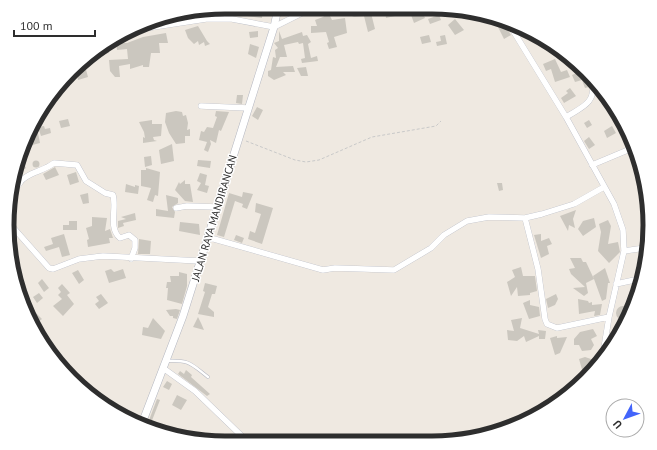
<svg xmlns="http://www.w3.org/2000/svg" width="657" height="450" viewBox="0 0 657 450" font-family="'PT Sans',sans-serif">
<style>
.building{fill:#cbc7bf}
.lines{fill:none;stroke-linecap:round;stroke-linejoin:round}
.service-casing{stroke:#b4b7c1;stroke-width:3.5}
.minor-casing{stroke:#b4b7c1;stroke-width:6}
.tertiary-casing{stroke:#b4b7c1;stroke-width:8}
.path{stroke:#c9c9c9;stroke-width:1;stroke-dasharray:3 2;stroke-linecap:butt}
.service{stroke:#fff;stroke-width:2.5}
.minor{stroke:#fff;stroke-width:5.5}
.tertiary{stroke:#fff;stroke-width:7}
.labels{text-anchor:middle;dominant-baseline:central;stroke-width:3;stroke-linejoin:round;paint-order:stroke}
.street-label{font-size:11px;fill:#2e2e2e;stroke:#fff}
.rim{fill:none;stroke:#2e2e2e;stroke-width:5}
</style>
<rect width="100%" height="100%" fill="#efe9e1"/>
<!-- building -->
<path class="building" d="M225,7H240L243,12H239L238,15H220L216,8Z
M250,7L263,8L262,18L247,16L246,11L249,10Z
M289,8H302L287,16Z
M351,9H358L359,13L364,9L377,10L371,13L375,29L368,32L364,16L352,17L354,16Z
M385,10H394L395,16L386,18Z
M422,11L425,18L414,23L411,15Z
M328,12L332,20L345,18L347,33L334,37L337,47L329,49L327,43L329,42L326,32L311,33V26H317L315,20L323,17Z
M477,12L483,15L490,17L481,21Z
M439,15L441,20L430,24L428,19Z
M455,19L464,30L455,35L448,25Z
M494,19L503,22L511,35L504,39Z
M198,26L207,41L210,44L205,46L204,42L199,45L198,41L194,44L188,38L185,30Z
M258,31V37L250,38L249,32Z
M279,31L282,39L302,32L303,36L307,35L311,42L308,44L311,58L317,56L318,61L302,63L301,59L305,58L303,43L299,44L298,42L284,45L287,57H280L276,67L293,66L295,72H283L286,75L274,80L268,76V71L271,70L273,57L276,58L275,50L278,48L274,43L279,41Z
M166,33L168,43H159L160,53H151L149,67H143V65L130,69V64L119,66L120,77H115L110,71L109,60L128,59L127,49L117,50L116,43H127L143,37Z
M429,35L431,42L422,44L420,37Z
M445,35L447,44L437,46L436,42L441,41L440,36Z
M107,44L109,53L103,54L102,51L93,53L102,45Z
M250,44L259,47L256,58L248,54Z
M568,57L569,58L574,62L567,65L565,59Z
M555,59L561,72L567,70L570,77L555,82L551,69L546,71L543,64Z
M85,66L88,77L78,80L76,73L82,71L81,68Z
M306,67L308,76H301L297,68Z
M584,70L589,87L585,88L582,80L575,82L572,75Z
M570,88L576,96L564,103L561,98L568,93L566,91Z
M237,95H243L242,104L236,103Z
M257,107L263,110L258,120L252,116Z
M176,111L182,112L183,116L186,115L188,123L187,130L190,129V136H185V143L176,144L169,133L165,122L166,113Z
M216,111L229,112L221,131L219,130L216,143L210,140L211,144L208,152L204,150L207,142L199,140L201,131L204,132L207,127L213,128L217,117L215,116Z
M68,119L70,126L61,128L59,121Z
M152,120V124H162L161,136L153,137L154,140L157,141L143,143V137L145,138L144,132L139,122Z
M589,120L592,125L587,128L584,123Z
M44,126L45,129L50,128L51,133L41,136L38,127Z
M612,126L616,133L607,138L604,131Z
M38,133L40,143L28,146L29,151L20,154L23,143L29,141L27,136Z
M589,137L595,145L589,149L584,141Z
M172,144L174,161L161,164L159,150Z
M151,156L152,165L145,167L144,157Z
M198,160L211,161L210,168L197,166Z
M32.5 164a3.5 3.5 0 1 1 7 0a3.5 3.5 0 1 1-7 0Z
M23,162L26,168L20,172L21,174L15,175L18,164Z
M55,167L59,175L46,180L43,174Z
M146,168L160,172L158,196L155,195L153,202L147,200L151,188L141,186V170H146Z
M76,172L79,182L70,185L67,175Z
M200,173L207,175L205,185L209,186L207,193L197,190L201,183L197,181Z
M185,180V184H190L193,202L185,201L175,190L179,182L180,184Z
M497,183H502L503,190L499,191Z
M126,184L135,187V185L139,186L138,194L125,192Z
M243,192L253,194L247,209L242,207L243,204L235,201L224,237L217,235L229,193L242,197Z
M88,193L89,203L83,204L80,195Z
M166,195L178,198V203L172,207L175,212L174,218L156,216V209L168,211Z
M256,203L273,208L262,244L248,239L250,231L255,233L261,214L255,212Z
M576,210L573,219L575,228L569,225L568,231L560,216Z
M135,213L136,220L123,223L124,226L118,228V221L126,219L121,217Z
M92,217L107,218L105,231L110,229L113,238H109L110,243L88,247L87,240L89,239L86,228L92,226Z
M594,218L596,227L583,236L578,229L583,221Z
M608,220L611,226L608,244L618,242L620,252L609,263L598,251L601,232L599,224Z
M69,221H77V230H63V225H69Z
M180,222L199,224L200,235L179,231Z
M64,234L70,255L62,257L59,247L46,251L44,247L53,244L51,238Z
M541,234V241L549,238L552,244L547,246L549,254L541,258L534,235Z
M236,235L244,238L242,243L234,240Z
M139,239L151,241L150,254H138Z
M570,258H581L583,262H586L594,279L593,276L605,268L610,283H608L606,299L602,301L594,279L586,283L588,293L584,296L573,288L585,287L571,274L569,269L575,268Z
M521,267L523,276H535L537,291L530,293V295L518,296L517,287L511,296L507,282L515,277L512,270Z
M111,269L114,272L123,269L126,278L109,283L105,271Z
M78,270L84,280L79,284L72,273Z
M179,272L187,274V286L182,304L167,300L168,288H166L167,282H171L170,276H179Z
M42,279L49,288L44,292L38,283Z
M205,283L217,286L215,294H212L208,307L214,312V317L198,314L205,292L203,291Z
M62,284L70,293L67,295L74,304L63,316L53,306L62,299L58,295L61,292L58,288Z
M39,293L43,298L37,303L33,297Z
M101,294L108,303L99,309L95,304L99,301L96,297Z
M556,294L558,299L555,305L548,308L546,299Z
M578,299L588,301L589,303L592,302V305L602,304L600,315L594,316L595,311L579,314Z
M530,300V305L539,307L540,316L529,319L523,303Z
M616 313a7 7 0 1 1 14 0a7 7 0 1 1-14 0Z
M176,309L180,310L177,319L173,318V316H170L166,310Z
M35,312L42,319L33,326L28,317Z
M198,317L201,323L204,330L193,327Z
M153,318L165,331L161,339L142,335L143,327L148,328Z
M522,318L520,328L539,334L538,330L546,331L545,339H539V336L526,342L524,336L517,341L508,340L507,330L514,331L511,320Z
M593,329L597,336L591,339L594,345L591,350L582,351L579,345H574V339L580,332Z
M557,336V338L567,337L560,353L555,355L550,338Z
M585,357L594,360L591,372L585,380L579,359Z
M186,370L192,375L191,377L210,394L207,396L178,374L180,371L184,374Z
M167,381L172,384L169,390L163,387Z
M177,395L187,400L181,410L172,405Z
M157,399L160,400L151,423H148Z"/>
<g class="lines">
<defs>
<path id="service" d="M166,361C190,360 190,363 208,377"/>
<path id="minor" d="M509,24L566,117L614,204L623,230L624,251L609,317L603,354
M134,30L206,19H232L274,27L312,8
M201,106L248,108
M566,117C582,107 597,103 592,80
M592,165L635,147
M10,191C21,187 18,181 26,177C35,171 45,170 54,163L77,165L86,181L105,193L113,195C117,208 108,228 120,238L129,235L135,240V248L131,259
M176,208L187,206L217,207
M525,218L538,269L545,319L547,324L557,328L609,317
M10,224L49,268L53,269L79,259L103,256L200,261
M208,239H214L323,270L335,268L394,270L431,248L444,235L467,221L489,217L525,218L542,214L574,204L604,187
M624,251L645,248
M616,284L639,279
M163,368L195,391L249,443"/>
<path id="tertiary" d="M141,426L183,316L274,27L278,8"/>
</defs>
<!-- service casing -->
<use href="#service" class="service-casing"/>
<!-- minor casing -->
<use href="#minor" class="minor-casing"/>
<!-- tertiary casing -->
<use href="#tertiary" class="tertiary-casing"/>
<!-- path -->
<path class="path" d="M246,141L295,160L306,162L319,160L372,137L436,126L441,121"/>
<!-- service -->
<use href="#service" class="service"/>
<!-- minor -->
<use href="#minor" class="minor"/>
<!-- tertiary -->
<use href="#tertiary" class="tertiary"/>
</g>
<g class="labels">
<!-- street labels -->
<g class="street-label">
<text transform="translate(214 218) rotate(-73)">JALAN RAYA MANDIRANCAN</text>
</g>
</g>
<!-- crop -->
<path d="M0 0H657V450H0ZM225 14H432A211 211 0 0 1 643 225V225A211 211 0 0 1 432 436H225A211 211 0 0 1 14 225V225A211 211 0 0 1 225 14Z" fill="#fff" fill-rule="evenodd"/>
<path class="rim" d="M225 14H432A211 211 0 0 1 643 225V225A211 211 0 0 1 432 436H225A211 211 0 0 1 14 225V225A211 211 0 0 1 225 14Z"/>
<!-- north arrow -->
<g transform="translate(625 418) rotate(229)"><circle r="19" fill="#ffffff" stroke="#ababab"/>
<path d="M0-3L7 15L0 10L-7 15Z" fill="#4264fb"/>
<text y="-6" font-size="11" font-weight="bold" text-anchor="middle" fill="#2e2e2e">U</text>
</g>
<!-- scale -->
<path d="M14 30v6h81v-6" fill="none" stroke="#2e2e2e" stroke-width="2"/>
<text x="20" y="30" font-size="12" fill="#2e2e2e" stroke="#ffffff" stroke-width="3" paint-order="stroke">100 m</text>
</svg>
